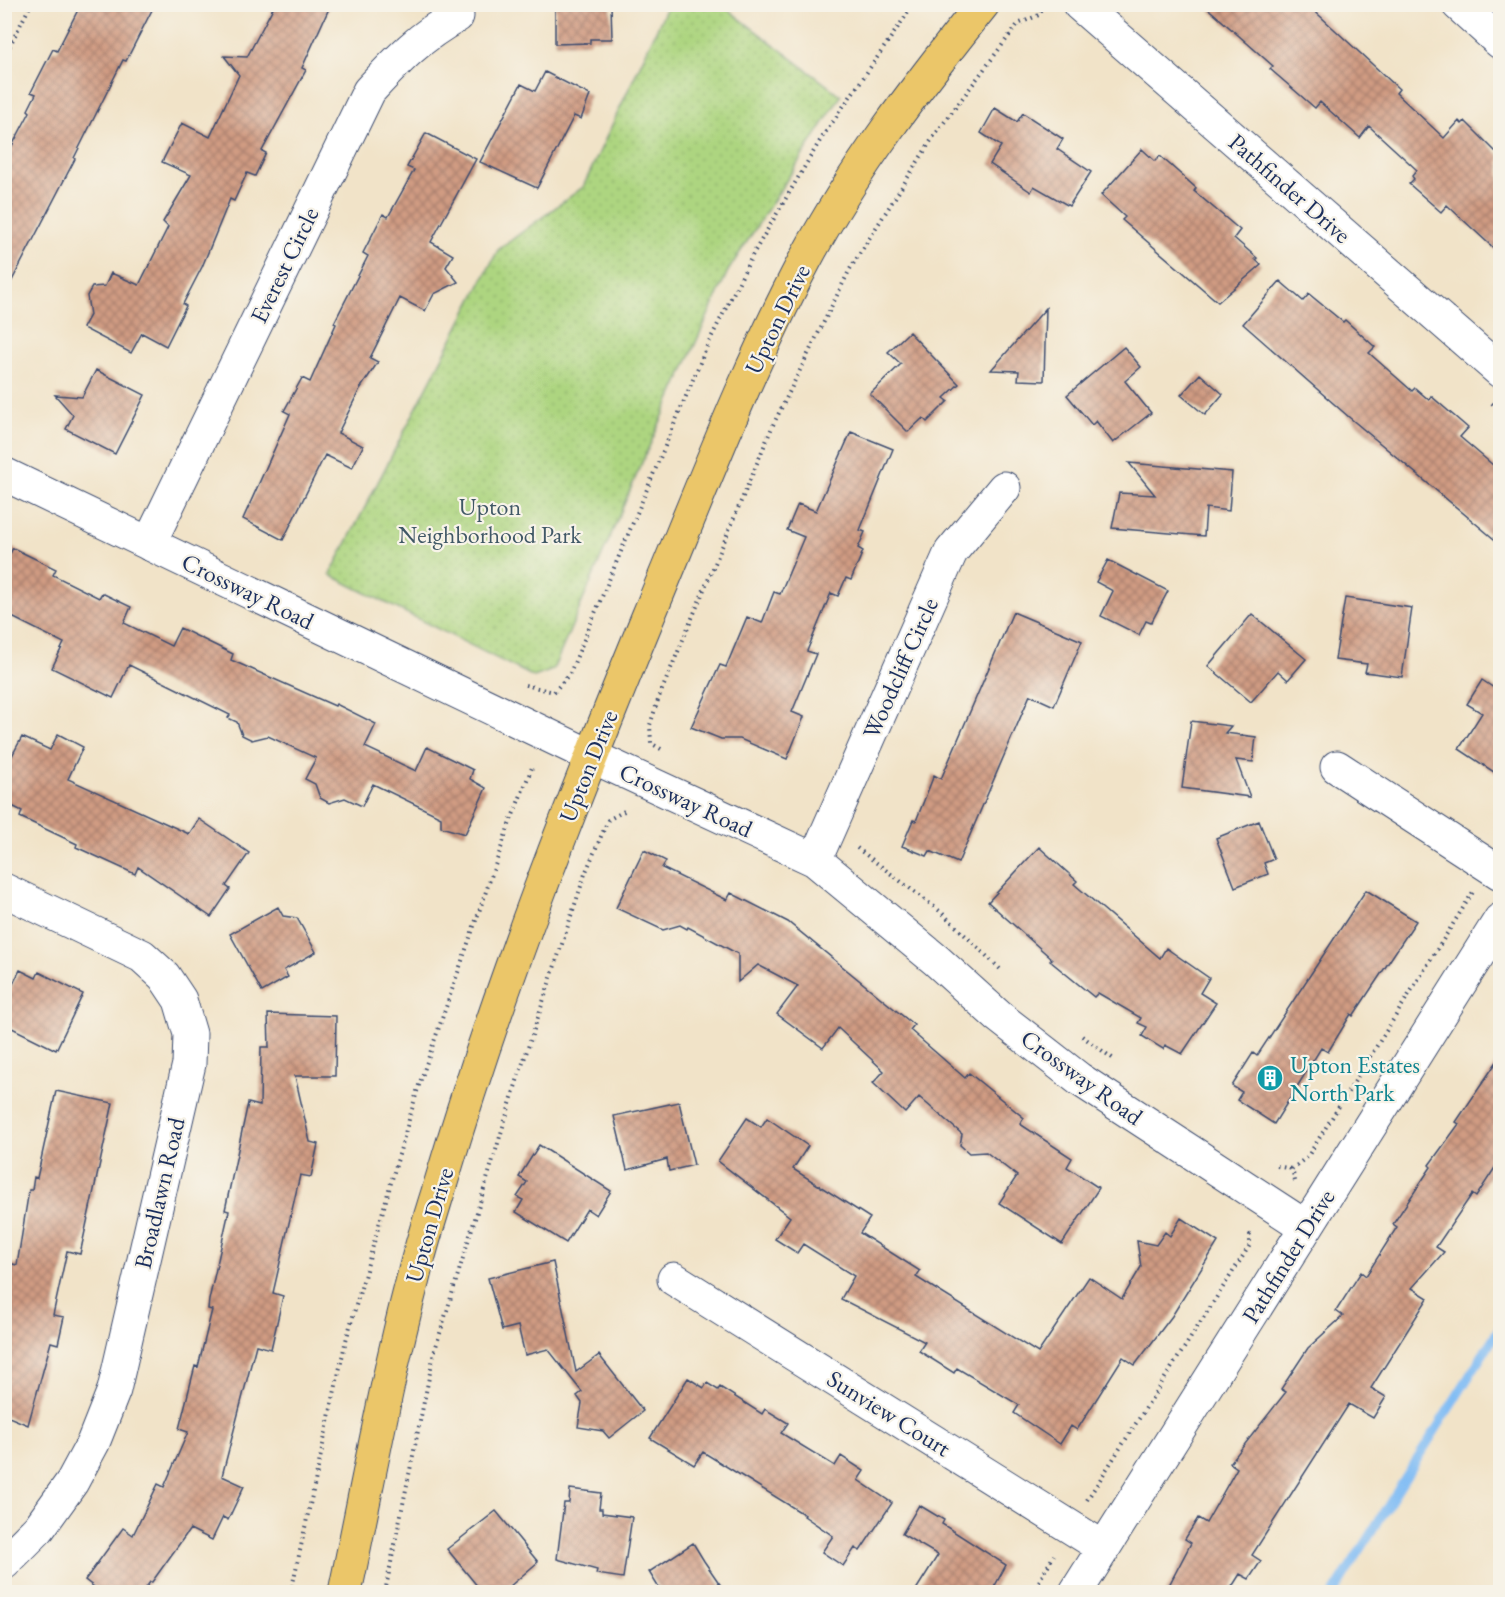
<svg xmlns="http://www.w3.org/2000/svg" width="1505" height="1597" viewBox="0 0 1505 1597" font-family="'EB Garamond',serif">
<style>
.park{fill:url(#park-dots);stroke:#64826f;stroke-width:1.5}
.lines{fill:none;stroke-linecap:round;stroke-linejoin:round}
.stream{stroke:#82bdf4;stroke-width:9}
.building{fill:url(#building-cross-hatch)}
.minor-casing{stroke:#3b4a6e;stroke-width:35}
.major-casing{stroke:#3b4a6e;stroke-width:35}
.path{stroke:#3b4a6e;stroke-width:4;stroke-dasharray:1.5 4.5;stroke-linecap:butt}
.minor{stroke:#fff;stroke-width:33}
.major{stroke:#ebc669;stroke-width:33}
.labels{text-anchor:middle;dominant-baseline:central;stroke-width:4.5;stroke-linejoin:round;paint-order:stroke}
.street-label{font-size:24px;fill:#1b2f5e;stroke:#f7f3e8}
.park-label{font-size:24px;fill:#405866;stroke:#f7f3e8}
.culture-label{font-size:24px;fill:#0d838f;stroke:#f7f3e8;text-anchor:start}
</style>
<defs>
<pattern id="park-dots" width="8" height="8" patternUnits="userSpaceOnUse" patternTransform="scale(1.5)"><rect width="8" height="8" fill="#add580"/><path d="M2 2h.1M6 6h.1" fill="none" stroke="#94b771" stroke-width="1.8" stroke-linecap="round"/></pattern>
<pattern id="building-cross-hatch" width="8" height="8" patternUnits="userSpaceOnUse" patternTransform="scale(1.5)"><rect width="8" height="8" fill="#d09b82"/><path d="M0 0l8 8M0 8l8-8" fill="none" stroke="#a87f6e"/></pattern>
</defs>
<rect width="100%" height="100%" fill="#f7f3e8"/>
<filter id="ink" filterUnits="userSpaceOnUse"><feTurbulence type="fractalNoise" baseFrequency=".0167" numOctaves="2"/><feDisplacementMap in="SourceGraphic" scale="12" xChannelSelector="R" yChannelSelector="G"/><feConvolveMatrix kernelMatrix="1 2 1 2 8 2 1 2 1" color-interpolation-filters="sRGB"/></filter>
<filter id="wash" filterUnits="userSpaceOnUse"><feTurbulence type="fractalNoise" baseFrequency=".008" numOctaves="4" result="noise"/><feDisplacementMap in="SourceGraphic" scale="24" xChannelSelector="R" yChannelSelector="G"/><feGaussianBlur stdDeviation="1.35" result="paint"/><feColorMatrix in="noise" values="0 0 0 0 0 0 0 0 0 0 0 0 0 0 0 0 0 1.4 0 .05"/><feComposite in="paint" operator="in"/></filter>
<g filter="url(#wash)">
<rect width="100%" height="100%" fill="#f1e3c8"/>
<!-- park -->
<path class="park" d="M668,5H722L841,96L728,271L640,467L553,670L534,677L330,575L498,250L583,187Z"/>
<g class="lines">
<!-- stream -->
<path class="stream" d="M1334,1592L1500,1327"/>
</g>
<g id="blocks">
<!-- building -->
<path class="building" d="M81,4H155L126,61L123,60L74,158L75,159L4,296V161L30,112L28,110L36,94L31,92L53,49L57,51Z
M275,4H331L302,68L306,70L262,151L266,153L255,176L247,173L234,201L230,199L202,267L183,304L186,306L166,346L142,333L131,353L83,328L90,315L87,296L92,287L105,286L111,273L139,285L168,227L163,222L191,175L162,162L182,123L210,137L239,75L224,56L247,57Z
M555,4H611L612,39H590V43L555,44Z
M1203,4H1307L1399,89L1396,93L1444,138L1459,121L1462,124L1465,121L1500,156V254L1447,205L1441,212L1409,184L1414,179L1412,176L1417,170L1369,126L1360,138L1320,102L1315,108L1270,69L1273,66Z
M545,72L590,95L581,119L574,116L537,188L480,162L521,84L535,91Z
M995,108L1017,122L1023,113L1063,139L1057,149L1091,172L1069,206L1034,186L1031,192L990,164L1001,146L981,133Z
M426,133L476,159L431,242L453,255L446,267L458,282L434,294L425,311L400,298L370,358L378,362L360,389L338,433L363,446L352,468L325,455L283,540L243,519L290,414L284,411L302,378L310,382L336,324L334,323L368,256L363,253L383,214L388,217L414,170L407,167Z
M1142,149L1155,161L1160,156L1196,188L1194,191L1240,230L1234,238L1257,258L1255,259L1261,265L1218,302L1122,220L1125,217L1101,195Z
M1280,281L1303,301L1309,294L1343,322L1345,320L1375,347L1369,353L1412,391L1415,388L1429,400L1431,396L1468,428L1460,437L1500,471V544L1350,418L1243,324Z
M1046,308L1044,381L1018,380L1019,371L991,370Z
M909,332L959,384L944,398L948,401L927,422L923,418L908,432L870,394L901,364L888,352Z
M1124,347L1141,367L1125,381L1151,413L1113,443L1096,421L1092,425L1067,395Z
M96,370L145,395L115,454L66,429L73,415L55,395L82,397Z
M1200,374L1223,394L1205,415L1181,395Z
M851,432L893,449L860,530L865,532L858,548L863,551L851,580L846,578L838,596L831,593L807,651L816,654L792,712L804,717L787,759L740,739H721L691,727L720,665L726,667L747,617L762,623L774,592L780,594L804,537L787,530L798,504L816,511Z
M1129,463L1232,472L1229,511L1206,508L1204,536L1112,528L1119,493L1155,495Z
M13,548L56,569L53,575L99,598L102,593L131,607L124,623L171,646L180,628L233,654L231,660L335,706L336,704L376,724L365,747L416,771L427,747L473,770L470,779L486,788L465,834L441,827V817L373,784L362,806L345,798L329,803L320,798L315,784L305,779L316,758L268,736L252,740L242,735L237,722L228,718L230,715L129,665L113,698L52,668L64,643L4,613V565Z
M1108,560L1168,591L1151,623L1146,621L1139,635L1101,616L1113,591L1096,582Z
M1345,598L1412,608L1402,677L1365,672L1367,664L1335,660Z
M1013,612L1082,641L1054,706L1030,695L958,863L930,851L927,856L902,846L913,820L916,821L934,775L941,779Z
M1252,614L1306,659L1288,680L1278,671L1251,702L1208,666Z
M1482,680L1497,690L1500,685V776L1459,749L1482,713L1467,704Z
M1191,721L1231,726L1225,733L1256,737L1253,762L1236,760L1250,797L1182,788Z
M58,734L83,747L68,779L189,834L199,819L249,853L226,886L230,889L211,917L138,867L135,874L76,847L77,844L20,817L22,811L4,802V771L22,737L50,750Z
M1259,821L1274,859L1264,863L1268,874L1235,887L1216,838Z
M1039,847L1077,881L1074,884L1160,958L1166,948L1209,978L1200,993L1216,1003L1182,1054L1165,1045L1163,1049L1142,1036L1147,1027L1138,1023L1141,1018L1098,993L1094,997L1050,961L1052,959L988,902Z
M644,850L666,861L662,868L727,900L731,893L788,922L914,1025L910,1030L965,1078L969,1073L1024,1118L1020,1124L1072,1158L1067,1167L1099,1188L1062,1244L999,1203L1017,1176L986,1152L969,1153L960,1145L962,1134L919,1097L905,1113L873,1083L884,1071L838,1028L823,1048L777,1014L798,986L758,965L738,982V954L688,927L687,929L680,925L663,930L616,908Z
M1366,890L1416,921L1353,1016L1351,1014L1328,1052L1321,1048L1274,1124L1237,1100L1242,1092L1232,1086L1253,1053L1257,1056Z
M278,907L283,916L297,918L316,952L284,970L288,977L262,992L230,934Z
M20,970L36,978L39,972L83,994L56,1050L4,1024V1002Z
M268,1014L336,1016L335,1076H295L310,1142L318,1144L311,1177L300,1175L273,1293L283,1296L271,1349L256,1345L222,1476L244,1486L228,1520L223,1517L212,1540L190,1529L152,1582H150L142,1593H102L85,1580L123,1528L133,1535L158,1484L164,1487L188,1432L179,1429L195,1366L198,1367L212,1310L208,1309L209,1300L229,1211L225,1210L248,1103L260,1106L261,1047H269Z
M1500,1057V1160L1476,1197L1472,1194L1436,1247L1444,1252L1412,1288L1428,1298L1371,1388L1386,1397L1373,1418L1349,1404L1252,1555L1261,1561L1249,1579L1240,1574L1228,1593H1165L1191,1543L1185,1539L1198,1518L1206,1523L1237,1468L1230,1463L1286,1392L1281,1389L1308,1348L1343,1316L1336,1311L1361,1272L1366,1276L1397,1227L1393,1224L1431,1167L1429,1165L1459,1124L1456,1122Z
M56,1091L113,1103L80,1254L67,1251L53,1315L64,1317L58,1344L51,1342L28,1425L4,1415V1262L17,1265L29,1190H32L34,1177L37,1178Z
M679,1102L694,1165L669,1171L667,1159L627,1170L614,1116Z
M747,1118L761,1127L767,1118L808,1146L793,1169L870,1218L860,1233L920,1271L916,1277L1038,1353L1089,1277L1122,1299L1141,1267L1137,1241L1156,1245L1165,1232L1170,1236L1181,1218L1218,1242L1172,1316L1135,1365L1123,1357L1077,1430L1071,1426L1060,1444L1014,1413L1019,1405L957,1368L954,1373L919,1351L925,1342L841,1299L854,1276L803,1244L797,1253L775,1239L790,1217L718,1161Z
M539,1145L611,1191L596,1215L587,1209L566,1243L516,1212L523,1200L517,1197L527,1182L519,1177Z
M553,1262L576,1372L599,1355L643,1411L609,1438L603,1431L578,1427L582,1403L577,1396L582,1392L548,1349L525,1355L518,1326L502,1330L488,1278Z
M688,1378L704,1388L707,1383L718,1390L720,1387L762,1414L765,1409L788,1423L781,1433L835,1466L841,1456L864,1471L858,1480L892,1503L860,1551L855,1548L843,1566L822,1552L833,1536L804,1516L805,1515L703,1452L694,1465L650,1438Z
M570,1489L601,1493L599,1509H602V1513L632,1517L623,1578L596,1574L597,1570L557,1559L564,1503H569Z
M919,1505L944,1520L942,1524L1006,1565L991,1593H914L938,1555L902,1534Z
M496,1511L538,1562L502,1593H483L447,1549Z
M693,1543L704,1561L726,1593H662L649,1572Z"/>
</g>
</g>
<g filter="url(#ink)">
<use href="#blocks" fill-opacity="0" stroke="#3b4a6e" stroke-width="1.5"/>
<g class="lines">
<defs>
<path id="minor" d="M1079,4L1500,371
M1458,4L1500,42
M4,474L591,756L815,860L936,960L998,1016L1079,1079L1306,1227
M149,544L369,91C398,60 419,37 457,16
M1337,767L1500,873
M815,860L951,552L1004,488
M4,890L142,956L164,976L180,1000L190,1034L189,1064L114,1390L93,1443L72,1482L39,1528L4,1563
M674,1279L1104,1548
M1076,1592L1500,920"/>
<path id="major" d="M345,1592C367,1488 386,1382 413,1279C421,1245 432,1212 442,1179C499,987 572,802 648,617C698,498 744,375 805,260C854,168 918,85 983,4"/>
</defs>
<!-- minor casing -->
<use href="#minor" class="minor-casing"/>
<!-- major casing -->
<use href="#major" class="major-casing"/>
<!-- path -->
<path class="path" d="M4,57L31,4
M1492,403L1500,411
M525,685L554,692L570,673L707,346L753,254L821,139L914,4
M661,749L651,743L650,725L659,697L773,425L850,269L934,136L1018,24L1039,15L1045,4
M857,848L941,912L1000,969
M1082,1036L1115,1060
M1277,1166L1292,1169
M1295,1181L1292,1169L1308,1156L1473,892
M1087,1500L1250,1245V1235L1254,1234
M291,1592L345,1344L418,1088L509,825L533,765
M385,1592L434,1353L517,1081L585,874L608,820L626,810
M1033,1592L1054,1555"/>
<!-- minor -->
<use href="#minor" class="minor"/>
<!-- major -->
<use href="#major" class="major"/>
</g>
</g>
<!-- icons -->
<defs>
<symbol id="building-disc" viewBox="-11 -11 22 22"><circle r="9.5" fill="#0f9aa8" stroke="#f7f3e8"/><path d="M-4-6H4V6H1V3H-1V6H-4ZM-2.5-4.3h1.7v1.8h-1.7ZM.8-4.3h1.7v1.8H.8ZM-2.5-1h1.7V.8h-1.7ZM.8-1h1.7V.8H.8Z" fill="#fff"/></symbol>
</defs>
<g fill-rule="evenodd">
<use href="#building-disc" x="1255" y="1063" width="30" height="30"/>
</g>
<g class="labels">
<!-- street labels -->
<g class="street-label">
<text transform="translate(1290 188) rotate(41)">Pathfinder Drive</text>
<text transform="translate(284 265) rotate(-64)">Everest Circle</text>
<text transform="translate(777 319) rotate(-64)">Upton Drive</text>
<text transform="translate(248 591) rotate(26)">Crossway Road</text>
<text transform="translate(900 668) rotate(-66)">Woodcliff Circle</text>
<text transform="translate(588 766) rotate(-68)">Upton Drive</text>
<text transform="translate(686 800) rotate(25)">Crossway Road</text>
<text transform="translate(1082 1077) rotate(36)">Crossway Road</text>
<text transform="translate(159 1193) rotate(-77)">Broadlawn Road</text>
<text transform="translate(429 1225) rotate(-74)">Upton Drive</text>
<text transform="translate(1288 1256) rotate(-58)">Pathfinder Drive</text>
<text transform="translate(889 1413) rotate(32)">Sunview Court</text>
</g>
<!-- park labels -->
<g class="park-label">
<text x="490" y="506">Upton<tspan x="490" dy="28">Neighborhood Park</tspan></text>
</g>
<!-- culture labels -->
<g class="culture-label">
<text x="1290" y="1064">Upton Estates<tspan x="1290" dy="28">North Park</tspan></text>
</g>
</g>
<!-- margin -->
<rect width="1505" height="1597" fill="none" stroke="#f7f3e8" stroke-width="24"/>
</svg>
